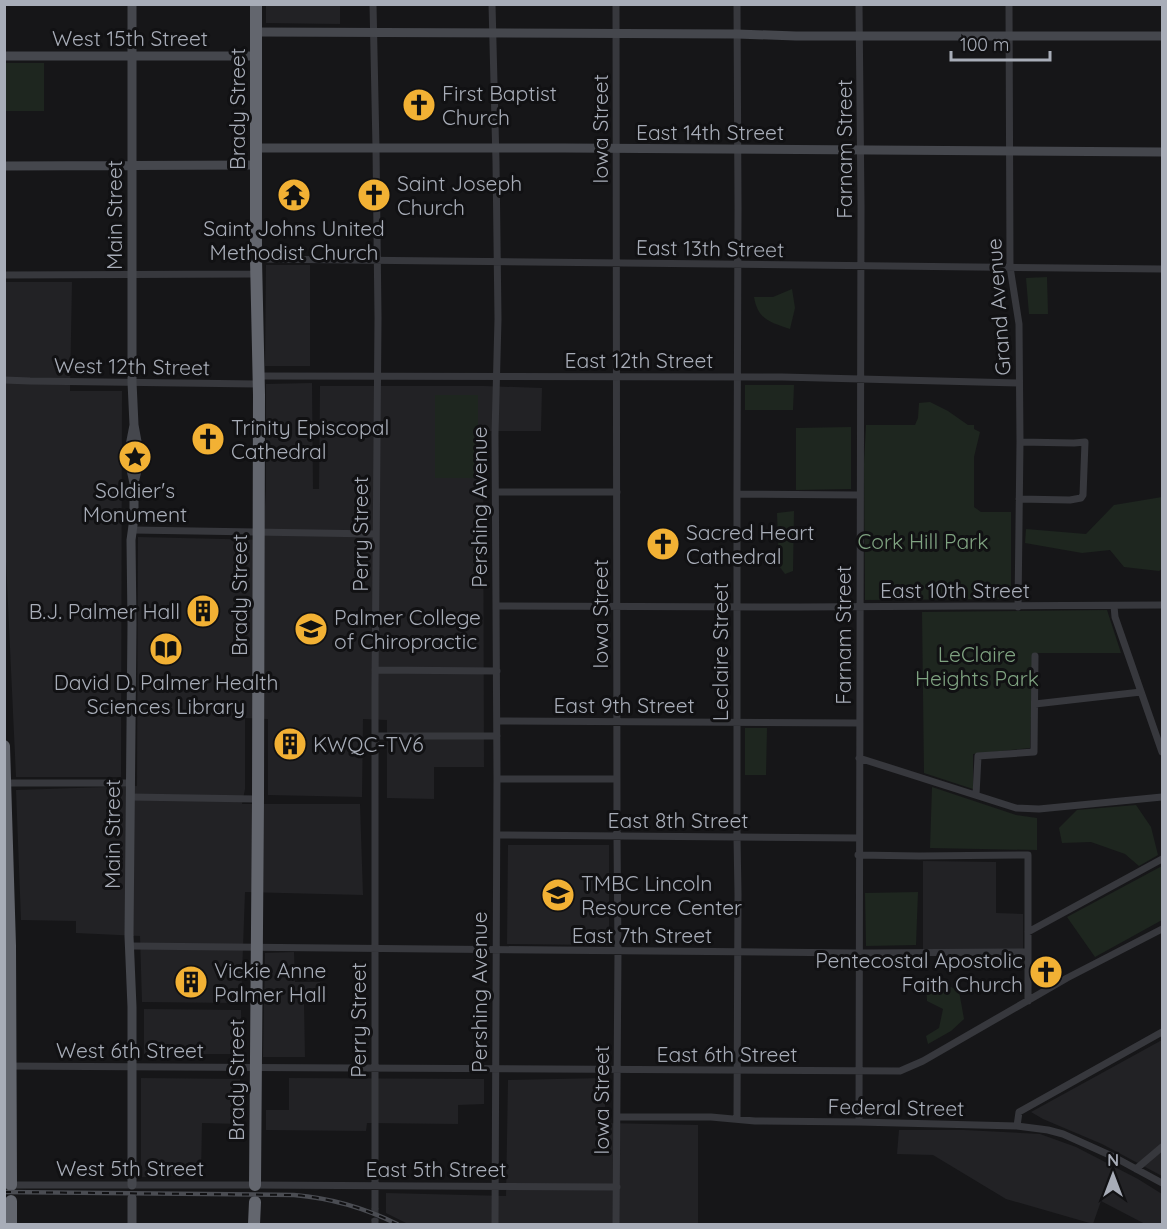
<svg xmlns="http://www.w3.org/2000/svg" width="1167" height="1229" viewBox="0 0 1167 1229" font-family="Quicksand,sans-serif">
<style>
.built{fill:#222225}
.green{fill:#1e261f}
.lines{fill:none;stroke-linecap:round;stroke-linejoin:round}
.street-tunnel{stroke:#333438;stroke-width:7;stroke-dasharray:7 3.5;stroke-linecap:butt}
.street{stroke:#37383d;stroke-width:7}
.secondary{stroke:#45474d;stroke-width:9}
.highway{stroke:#63666e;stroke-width:12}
.rail-casing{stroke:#4a4c52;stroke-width:4.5}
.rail{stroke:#111113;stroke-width:2;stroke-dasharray:7;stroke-linecap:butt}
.labels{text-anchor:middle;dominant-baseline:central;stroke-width:6;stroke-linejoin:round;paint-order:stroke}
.street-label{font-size:21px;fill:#a8adb8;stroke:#111113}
.poi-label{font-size:21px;fill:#a8adb8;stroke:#111113;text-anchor:start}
.park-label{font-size:21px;fill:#7fa381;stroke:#111113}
</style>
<rect width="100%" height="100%" fill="#161618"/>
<!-- built -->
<path class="built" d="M266,5H340V24L266,23Z
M266,265H310V366H265Z
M4,282H72L70,391H122L121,777H16L5,540Z
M312,383L313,489H319L320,386H484L542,388L541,431H483L484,767H434V799L387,798V720L363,719L362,797L268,795V719L245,718V789L242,804H360L363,895L245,892L241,1003L142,1002L140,936L76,933V921L21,920L16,790L137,786L138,537L263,540L266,489V384Z
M508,845H609V945L507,944Z
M923,861L996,862V913L1023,914V949H923Z
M294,952L295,982H320V1003H304L305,1057H263L265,953Z
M144,1009L241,1010L242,1054H144Z
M1162,1040V1176L1102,1144L1043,1119L1031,1112Z
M141,1078L240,1079V1124L202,1123L201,1175L141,1177Z
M289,1078L484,1079V1104L458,1105V1124L367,1123L366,1131L266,1130V1110H289Z
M605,1078V1123L698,1125V1224H408L386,1213V1193L506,1196L508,1080Z
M899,1130H964L1040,1134L1076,1147L1138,1179L1162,1194V1224H1145L1101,1201L1093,1224L1006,1199L933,1155L897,1154Z"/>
<!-- green -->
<path class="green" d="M6,63H44V111H5L4,65Z
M1047,277L1048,314H1029L1026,278Z
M792,289L795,308L790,329C770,322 758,320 754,297H773Z
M745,385H794L793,410H745Z
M435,395H478V478H435Z
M930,402L948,411L968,425H974V429L980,432L974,457V507L981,512H1011V599L865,600L864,464L866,425H915L918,418L919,403Z
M851,427V489L796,490V428Z
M1162,497V569L1159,571L1124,567L1110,550L1082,553L1025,543L1026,529L1086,534L1114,505Z
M794,511L793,571L785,574L779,566L777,513Z
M1107,610L1121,653H1033L1030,748L973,754V789L924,773L922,612Z
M745,728H767L766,775H745Z
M932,787L1016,815L1037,818V850L930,848Z
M1136,805L1151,827L1158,855L1139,866L1125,854L1091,842L1062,843L1059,828L1077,810Z
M1162,866V920L1095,957L1067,917Z
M918,892L916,945L866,946L865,893Z
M943,983L959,991L964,1019L951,1031L928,1044L926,1036L939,1028L943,1009L927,1001L926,985Z"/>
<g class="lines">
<!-- street-tunnel -->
<path class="street-tunnel" d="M375,1208V1221"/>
<!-- street -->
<path class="street" d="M373,4L376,148L378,318L375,687V1208
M492,4L496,162L498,319L495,434L497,779L495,1224
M616,4L617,836L618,951L616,1224
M859,4L861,206L859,1122
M1009,4L1010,267L1019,324L1020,442L1018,607
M256,259L1162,269
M4,275L257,274
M259,376L782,377L1019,383
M4,380L30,381L259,384
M496,492H617
M737,494L859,495
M1019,499L1070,500L1081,498L1083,495L1085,442L1074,443L1020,442
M133,530L376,534
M496,606L799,607L1162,605
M1114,606L1115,617L1162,752
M375,670L497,671
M1035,704L1141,692
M497,721L859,723
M376,736H497
M859,758L1016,808L1039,809L1162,797
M497,779H617
M6,783H130
M976,795L978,756L1034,752L1035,656
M130,797L258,799
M497,835L859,838
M858,855L919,856L1028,855V1001
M1028,932L1162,859
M131,946L859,953L1028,952
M4,1066L900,1071L923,1061L1067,978L1162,929
M618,1117H711L755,1121L859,1122L1017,1126L1048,1130L1063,1134L1114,1157L1162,1183
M737,1119L738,894L737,837V494L738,208L737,4
M1017,1126L1019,1112L1162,1032
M1136,1169L1162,1147
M4,1185H255L617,1187
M375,1221V1224"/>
<!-- secondary -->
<path class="secondary" d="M132,4V382L134,425L140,458L134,483L128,456L134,425
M257,32L737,34L796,36H1162
M4,56H256
M257,148H564L1162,152
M4,166L257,165
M132,1185V1007L129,936L132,624L131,540L134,518V483
M132,1224V1198"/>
<!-- highway -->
<path class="highway" d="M4,746L10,946L11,1185
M255,1185L258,799L259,395L256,259V4
M11,1201V1224
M254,1224L255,1202"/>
<defs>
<path id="rail" d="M4,1192L294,1195C330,1198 365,1208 397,1224"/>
</defs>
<!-- rail casing -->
<use href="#rail" class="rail-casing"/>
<!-- rail -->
<use href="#rail" class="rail"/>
</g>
<!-- icons -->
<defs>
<symbol id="church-disc" viewBox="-11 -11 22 22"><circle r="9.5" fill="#f2b134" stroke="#111113"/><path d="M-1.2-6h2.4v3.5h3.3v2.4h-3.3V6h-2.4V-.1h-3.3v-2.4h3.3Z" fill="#111"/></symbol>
<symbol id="temple-disc" viewBox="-11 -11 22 22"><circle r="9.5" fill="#f2b134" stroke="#111113"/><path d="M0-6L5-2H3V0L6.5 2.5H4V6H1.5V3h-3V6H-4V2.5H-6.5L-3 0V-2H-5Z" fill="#111"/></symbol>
<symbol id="sight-disc" viewBox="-11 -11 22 22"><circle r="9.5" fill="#f2b134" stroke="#111113"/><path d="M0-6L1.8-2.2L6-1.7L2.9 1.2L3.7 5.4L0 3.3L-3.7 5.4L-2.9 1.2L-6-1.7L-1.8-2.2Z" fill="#111"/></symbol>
<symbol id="building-disc" viewBox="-11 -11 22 22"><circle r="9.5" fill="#f2b134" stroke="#111113"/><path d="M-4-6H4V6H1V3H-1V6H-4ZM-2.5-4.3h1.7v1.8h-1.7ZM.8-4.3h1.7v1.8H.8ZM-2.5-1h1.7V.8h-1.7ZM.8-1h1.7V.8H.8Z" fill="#111"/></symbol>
<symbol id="university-disc" viewBox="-11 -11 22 22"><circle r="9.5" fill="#f2b134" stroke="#111113"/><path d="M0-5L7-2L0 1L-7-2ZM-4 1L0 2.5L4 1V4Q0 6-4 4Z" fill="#111"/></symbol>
<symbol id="library-disc" viewBox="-11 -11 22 22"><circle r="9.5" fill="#f2b134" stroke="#111113"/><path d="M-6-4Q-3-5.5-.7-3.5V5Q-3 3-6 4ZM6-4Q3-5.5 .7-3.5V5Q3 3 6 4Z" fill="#111"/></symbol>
<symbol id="school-disc" viewBox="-11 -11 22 22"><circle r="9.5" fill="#f2b134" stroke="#111113"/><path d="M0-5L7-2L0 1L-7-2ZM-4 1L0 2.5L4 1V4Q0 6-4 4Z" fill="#111"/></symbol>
</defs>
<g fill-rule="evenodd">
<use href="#church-disc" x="400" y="86" width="38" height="38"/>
<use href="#temple-disc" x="275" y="176" width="38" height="38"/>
<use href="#church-disc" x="355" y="176" width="38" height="38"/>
<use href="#church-disc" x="189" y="420" width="38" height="38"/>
<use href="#sight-disc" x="116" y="438" width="38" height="38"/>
<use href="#church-disc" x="644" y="525" width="38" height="38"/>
<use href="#building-disc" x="184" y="592" width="38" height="38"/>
<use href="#university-disc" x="292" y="610" width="38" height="38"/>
<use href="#library-disc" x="147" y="630" width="38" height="38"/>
<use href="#building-disc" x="271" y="725" width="38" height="38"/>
<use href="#school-disc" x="539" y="876" width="38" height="38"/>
<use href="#church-disc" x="1027" y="953" width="38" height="38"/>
<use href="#building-disc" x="172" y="963" width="38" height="38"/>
</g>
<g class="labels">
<!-- street labels -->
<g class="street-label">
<text x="130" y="38">West 15th Street</text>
<text transform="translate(237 109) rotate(-90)">Brady Street</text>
<text transform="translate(600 129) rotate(-90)">Iowa Street</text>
<text x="710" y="132">East 14th Street</text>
<text transform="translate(844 149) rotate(-90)">Farnam Street</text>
<text transform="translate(114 215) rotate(-90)">Main Street</text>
<text transform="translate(710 248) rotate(1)">East 13th Street</text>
<text transform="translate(998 307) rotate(-94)">Grand Avenue</text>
<text x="639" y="360">East 12th Street</text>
<text transform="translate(132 366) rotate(1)">West 12th Street</text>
<text transform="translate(479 507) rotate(-90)">Pershing Avenue</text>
<text transform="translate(360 534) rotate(-90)">Perry Street</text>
<text x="955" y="590">East 10th Street</text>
<text transform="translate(239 595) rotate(-90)">Brady Street</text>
<text transform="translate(600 614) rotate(-90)">Iowa Street</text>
<text transform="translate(843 635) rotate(-90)">Farnam Street</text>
<text transform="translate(720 652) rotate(-90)">Leclaire Street</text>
<text x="624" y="705">East 9th Street</text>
<text x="678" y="820">East 8th Street</text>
<text transform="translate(112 834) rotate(-90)">Main Street</text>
<text x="642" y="935">East 7th Street</text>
<text transform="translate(479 992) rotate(-90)">Pershing Avenue</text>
<text transform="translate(358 1020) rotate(-90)">Perry Street</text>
<text x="130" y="1050">West 6th Street</text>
<text x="727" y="1054">East 6th Street</text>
<text transform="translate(236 1080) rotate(-90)">Brady Street</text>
<text transform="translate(601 1100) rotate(-90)">Iowa Street</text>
<text transform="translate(896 1107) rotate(1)">Federal Street</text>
<text x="130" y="1168">West 5th Street</text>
<text x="436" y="1169">East 5th Street</text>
</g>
<!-- poi labels -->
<g class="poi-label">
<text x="442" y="93">First Baptist<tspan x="442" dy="24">Church</tspan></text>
<text x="397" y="183">Saint Joseph<tspan x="397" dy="24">Church</tspan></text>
<text x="294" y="228" text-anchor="middle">Saint Johns United<tspan x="294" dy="24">Methodist Church</tspan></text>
<text x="231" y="427">Trinity Episcopal<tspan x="231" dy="24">Cathedral</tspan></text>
<text x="135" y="490" text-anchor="middle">Soldier's<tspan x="135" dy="24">Monument</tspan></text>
<text x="686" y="532">Sacred Heart<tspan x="686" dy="24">Cathedral</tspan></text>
<text x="180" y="611" text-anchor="end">B.J. Palmer Hall</text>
<text x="334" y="617">Palmer College<tspan x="334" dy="24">of Chiropractic</tspan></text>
<text x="166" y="682" text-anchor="middle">David D. Palmer Health<tspan x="166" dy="24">Sciences Library</tspan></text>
<text x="313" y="744">KWQC-TV6</text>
<text x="581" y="883">TMBC Lincoln<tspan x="581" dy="24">Resource Center</tspan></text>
<text x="1023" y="960" text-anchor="end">Pentecostal Apostolic<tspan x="1023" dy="24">Faith Church</tspan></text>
<text x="214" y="970">Vickie Anne<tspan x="214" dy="24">Palmer Hall</tspan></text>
</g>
<!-- park labels -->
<g class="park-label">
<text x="923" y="541">Cork Hill Park</text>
<text x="977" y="654">LeClaire<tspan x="977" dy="24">Heights Park</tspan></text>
</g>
</g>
<!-- border -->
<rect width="1167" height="1229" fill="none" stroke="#a8adb8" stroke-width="12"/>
<!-- north arrow -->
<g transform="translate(1113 1175)" stroke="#111113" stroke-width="4.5" paint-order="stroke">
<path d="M0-4.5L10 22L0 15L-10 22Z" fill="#a8adb8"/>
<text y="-9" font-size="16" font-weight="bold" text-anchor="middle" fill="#a8adb8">N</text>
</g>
<!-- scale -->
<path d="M951 51v9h99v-9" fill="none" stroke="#a8adb8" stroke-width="3"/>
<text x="960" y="51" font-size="18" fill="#a8adb8" stroke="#111113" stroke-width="4.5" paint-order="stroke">100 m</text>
</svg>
